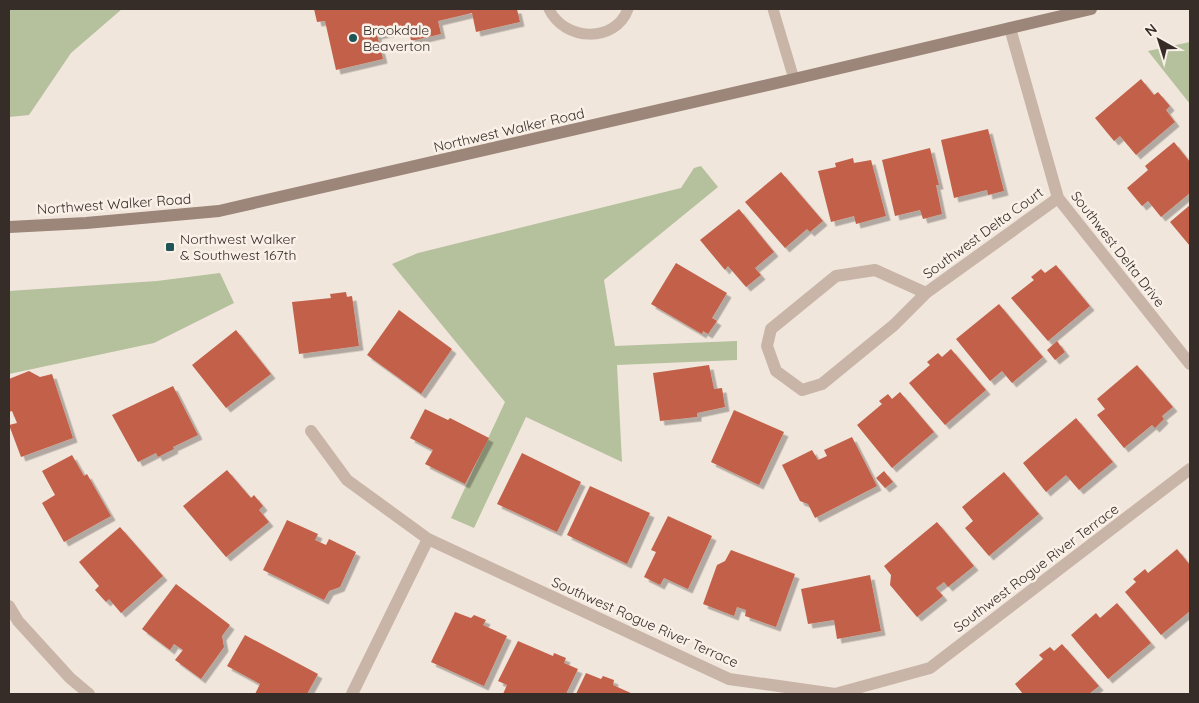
<svg xmlns="http://www.w3.org/2000/svg" width="1199" height="703" viewBox="0 0 1199 703" font-family="Quicksand,sans-serif">
<style>
.green{fill:#b5c09c}
.building{fill:#c26149;filter:url(#shadow)}
.lines{fill:none;stroke-linecap:round;stroke-linejoin:round}
.lane{stroke:#c9b5a8;stroke-width:11}
.street{stroke:#c9b5a8;stroke-width:12}
.secondary{stroke:#9c8579;stroke-width:12}
.poi-dot{fill:#1f5556;stroke:#f9f0e8;stroke-width:2}
.labels{text-anchor:middle;dominant-baseline:central;stroke-width:5;stroke-linejoin:round;paint-order:stroke}
.poi-label{font-size:14px;fill:#362c28;stroke:#f9f0e8;text-anchor:start}
.street-label{font-size:14px;fill:#362c28;stroke:#f9f0e8}
</style>
<defs>
<filter id="shadow"><feDropShadow dx="4.5" dy="4.5" stdDeviation="0" flood-color="#0004"/></filter>
</defs>
<rect width="100%" height="100%" fill="#f1e6dc"/>
<!-- green -->
<path class="green" d="M9,9H122L71,53L29,115L9,117Z
M1190,42V104L1148,51Z
M701,166L718,187L604,280L615,346L737,341V360L617,365L622,462L526,417L474,528L451,518L505,402L392,264L418,253L681,188L694,168Z
M220,273L234,303L154,343L9,374V291L157,281Z"/>
<!-- building -->
<path class="building" d="M314,9H517L520,22L476,32L472,13L438,21L441,34L411,41L409,28L377,35L383,59L336,70L325,21L317,22Z
M1141,79L1154,95L1158,92L1170,106L1166,110L1175,122L1136,155L1120,136L1114,141L1095,118Z
M988,129L1004,191L988,195L987,190L954,198L941,140Z
M1174,142L1190,162V193L1161,217L1148,201L1142,206L1127,188L1148,170L1145,166Z
M930,148L939,185H936L942,214L923,219L920,210L895,216L882,160Z
M853,158L854,163L871,160L886,216L856,224L854,216L831,222L818,171L836,167L835,163Z
M781,172L823,221L810,232L807,229L785,248L745,202Z
M1190,205V246L1170,222Z
M739,209L774,252L755,268L761,275L746,287L728,266L725,270L700,240Z
M676,263L727,293L712,318L717,321L708,334L703,331L702,334L651,304Z
M1056,265L1090,306L1048,341L1011,298L1034,280L1031,277L1041,269L1045,273Z
M346,292L347,297L352,296L359,346L299,354L292,302L331,298L330,294Z
M999,304L1043,357L1012,383L1002,371L990,381L956,339Z
M399,310L452,349L421,394L367,355Z
M236,330L271,374L226,408L192,365Z
M1057,341L1065,352L1055,360L1047,350Z
M951,349L986,390L945,425L909,383L930,365L927,362L938,353L942,357Z
M709,365L714,389L722,388L725,407L697,413V417L660,421L653,373Z
M1137,365L1173,407L1162,416L1164,419L1155,428L1152,425L1124,448L1097,415L1105,409L1097,399Z
M29,371L40,377L52,374L73,438L21,457L9,425L17,423L12,411L9,412V379Z
M173,386L198,435L173,447L174,449L158,457L156,453L138,462L112,415Z
M900,392L934,432L892,468L857,425L882,404L879,401L888,394L892,399Z
M425,409L448,420L450,418L489,438L465,484L425,464L433,450L410,438Z
M734,410L784,432L759,485L711,462Z
M1076,418L1113,462L1079,490L1066,475L1046,492L1023,463Z
M852,437L877,486L815,518L808,504L800,501L782,465L812,450L818,460L827,456L824,450Z
M522,453L581,482L557,532L497,504Z
M72,455L84,476L87,474L111,516L64,542L42,503L55,495L42,471Z
M227,470L251,498L254,495L263,506L259,510L269,522L226,557L183,506Z
M884,471L893,482L885,488L876,478Z
M1004,472L1039,514L989,556L965,528L973,521L962,507Z
M590,486L650,513L627,564L567,535Z
M668,516L712,536L688,589L664,578L660,585L644,577L656,552L651,550Z
M287,520L318,534L315,540L326,545L329,539L356,552L340,587L329,591L324,600L263,570Z
M937,522L974,566L948,587L944,582L936,588L943,596L917,617L890,585L891,575L884,566Z
M120,527L163,576L121,613L109,599L106,602L95,590L99,586L79,562Z
M1177,549L1190,565V611L1161,635L1125,592L1136,582L1133,579L1145,569L1148,573Z
M731,550L795,574L776,627L745,616L746,610L737,607L734,616L703,604L717,565L725,561Z
M870,575L881,631L837,639L834,620L808,624L801,589Z
M176,584L230,625L222,636L224,647L201,679L175,660L183,650L174,644L170,650L142,629Z
M1117,603L1151,643L1108,679L1071,635L1096,613L1100,618Z
M455,612L471,618L474,615L486,620L483,625L507,636L484,686L431,662Z
M245,635L318,674L307,694H255L260,684L227,666Z
M518,641L553,656L554,653L566,658L564,663L578,669L566,694H503L507,685L498,681Z
M1062,644L1099,686L1089,694H1023L1015,684L1043,659L1039,655L1050,647L1054,651Z
M586,673L601,679L603,676L614,680L613,685L633,694H576Z"/>
<g class="lines">
<!-- lane -->
<path class="lane" d="M549,9C564,41 615,44 628,9
M773,9L794,79"/>
<!-- street -->
<path class="street" d="M1010,28L1058,198L1190,364
M926,293L875,270L836,276L771,329L767,346L776,371L802,390L822,384L894,325L926,293L1058,198
M311,431L347,480L428,539L729,679L835,694L930,668L1190,469
M9,606L18,621L70,678L89,694
M352,694L428,539"/>
<!-- secondary -->
<path class="secondary" d="M9,227L86,223L219,211L794,79L1091,9"/>
</g>
<!-- markers -->
<g class="poi-dot">
<circle cx="353" cy="38" r="5"/>
<rect x="165" y="242" width="10" height="10" rx="2.5"/>
</g>
<g class="labels">
<!-- poi labels -->
<g class="poi-label">
<text x="363" y="30">Brookdale<tspan x="363" dy="16">Beaverton</tspan></text>
<text x="180" y="239">Northwest Walker<tspan x="180" dy="16">&amp; Southwest 167th</tspan></text>
</g>
<!-- street labels -->
<g class="street-label">
<text transform="translate(509 130) rotate(-13)">Northwest Walker Road</text>
<text transform="translate(114 204) rotate(-4)">Northwest Walker Road</text>
<text transform="translate(983 233) rotate(-36)">Southwest Delta Court</text>
<text transform="translate(1118 249) rotate(52)">Southwest Delta Drive</text>
<text transform="translate(1036 568) rotate(-37)">Southwest Rogue River Terrace</text>
<text transform="translate(645 622) rotate(24)">Southwest Rogue River Terrace</text>
</g>
</g>
<!-- border -->
<rect width="1199" height="703" fill="none" stroke="#362c28" stroke-width="20"/>
<!-- north arrow -->
<g transform="translate(1159 40) rotate(321)" stroke="#f9f0e8" stroke-width="4" paint-order="stroke">
<path d="M0-4L9 19L0 12L-9 19Z" fill="#362c28"/>
<text y="-8" font-size="14" font-weight="bold" text-anchor="middle" fill="#362c28">N</text>
</g>
</svg>
